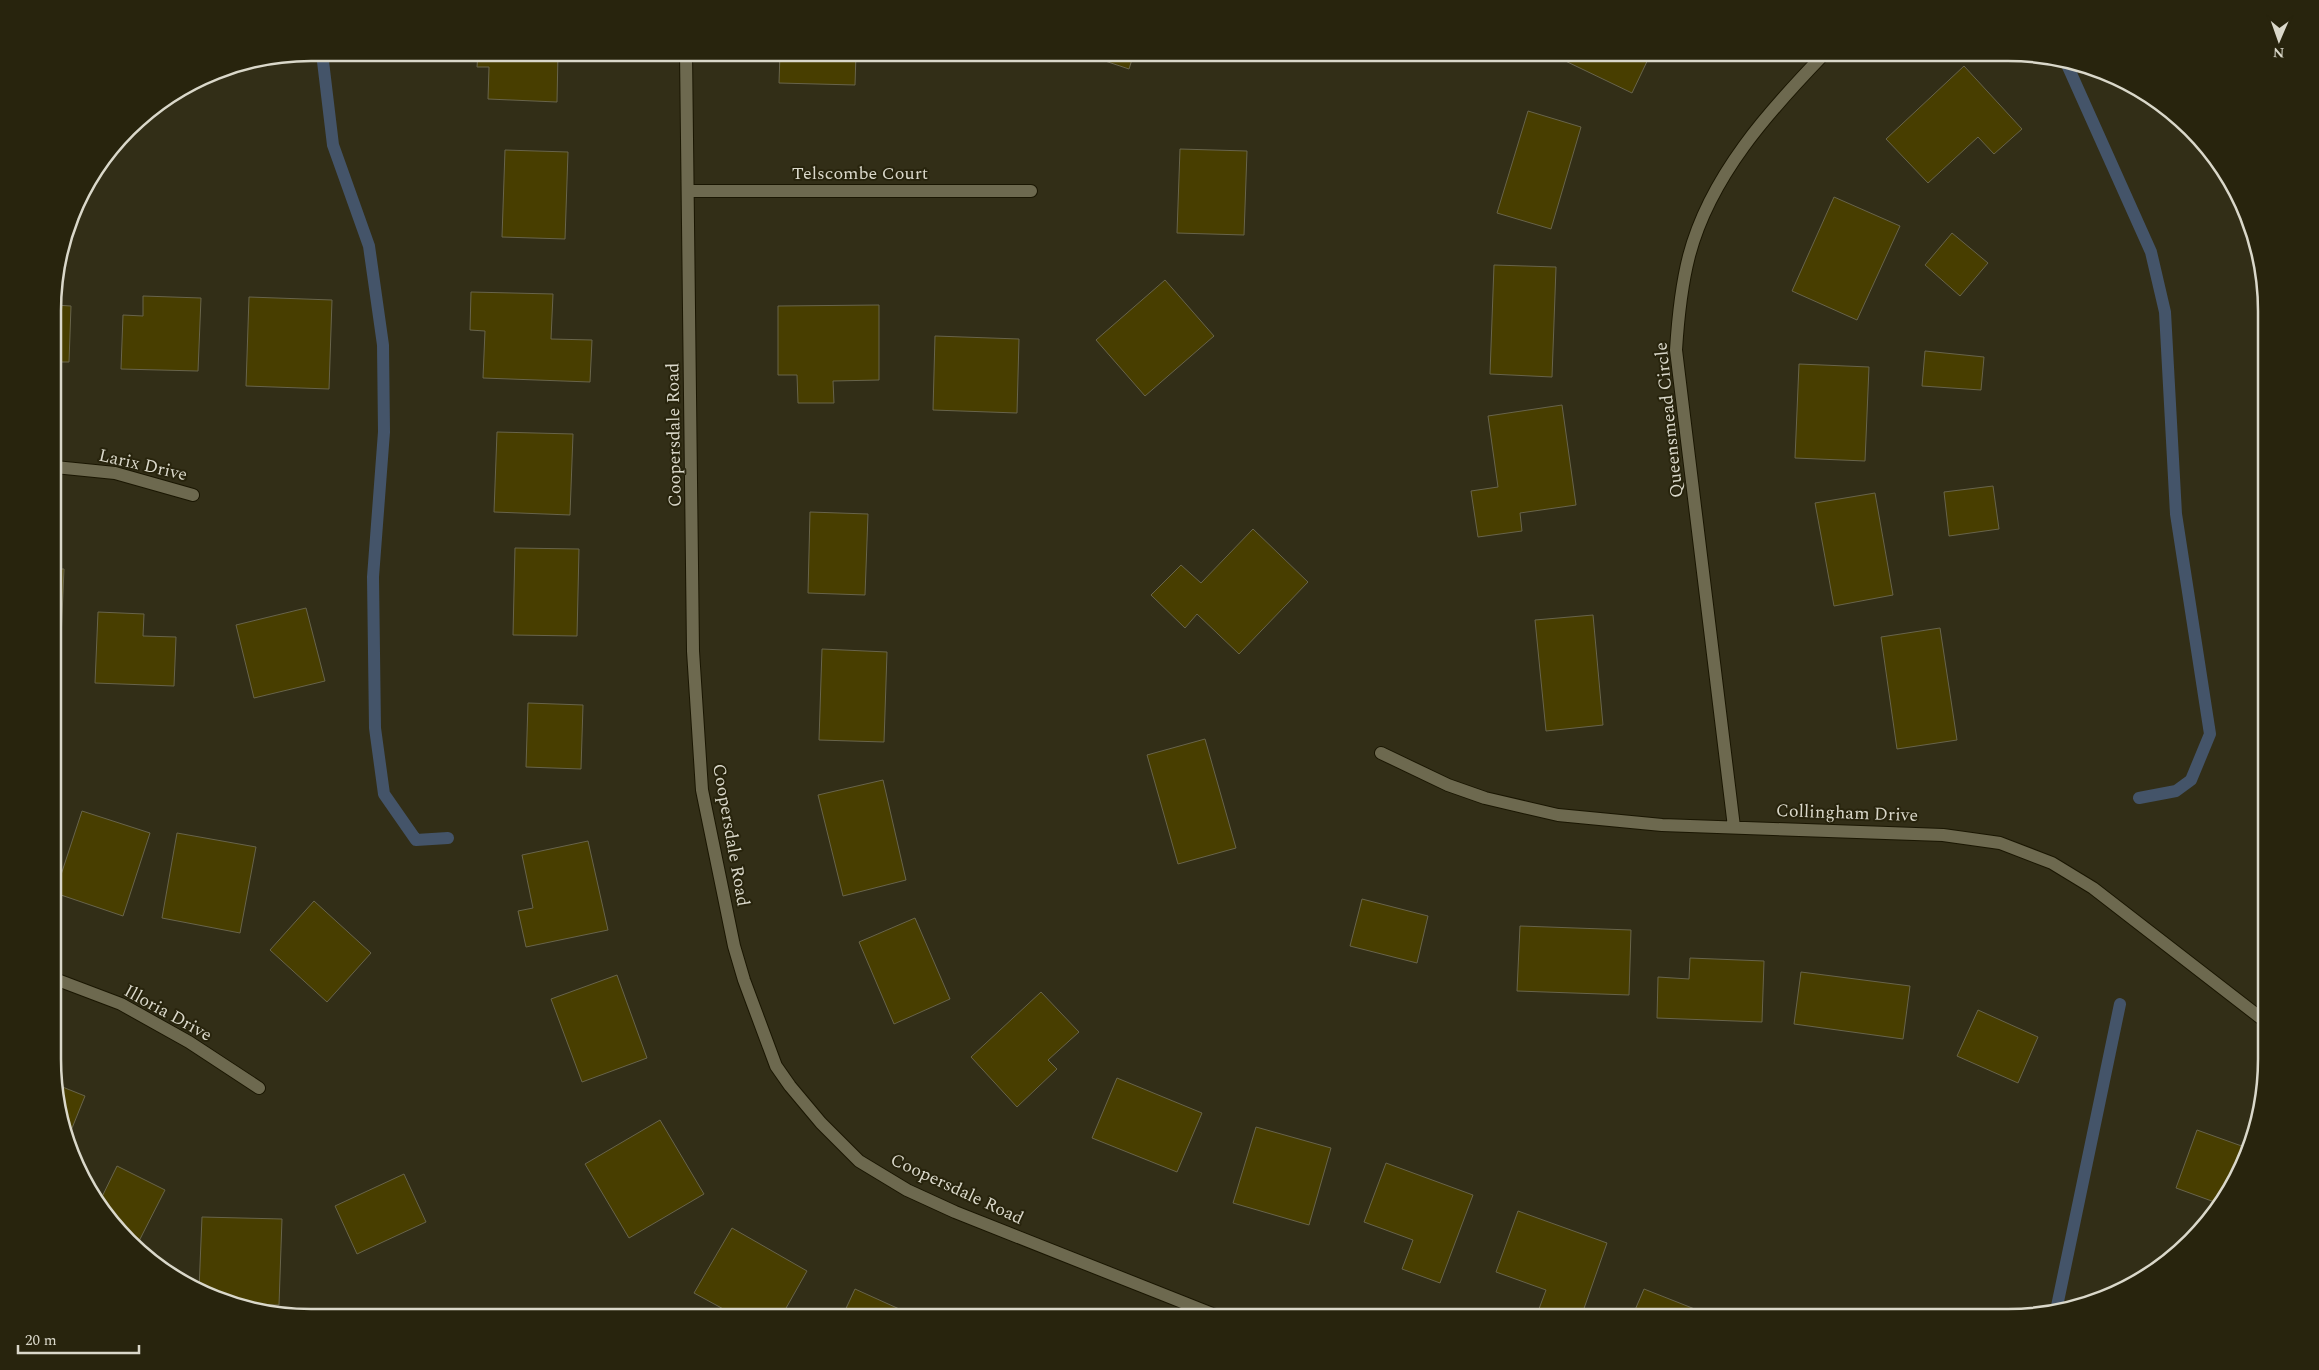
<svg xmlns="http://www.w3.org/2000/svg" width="2319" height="1370" viewBox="0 0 2319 1370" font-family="Spectral,serif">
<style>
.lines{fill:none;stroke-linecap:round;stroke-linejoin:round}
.stream{stroke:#445469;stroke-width:12}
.building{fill:#483e00;stroke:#68644b}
.street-casing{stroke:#1a1602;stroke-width:14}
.street{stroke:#6d694f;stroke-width:12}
.labels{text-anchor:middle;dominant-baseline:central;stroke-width:4;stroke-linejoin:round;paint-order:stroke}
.street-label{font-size:18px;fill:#dad8ca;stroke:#28240d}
.rim{fill:none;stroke:#dad8ca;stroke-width:2.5}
</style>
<rect width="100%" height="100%" fill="#322e17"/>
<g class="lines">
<!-- stream -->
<path class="stream" d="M322,53L333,145L369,246L383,345L384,432L373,577L375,728L384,794L416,840L448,838
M2065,60L2151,252L2165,312L2176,514L2210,734L2191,780L2176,791L2139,798
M2056,1311L2120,1004"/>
</g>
<!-- building -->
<path class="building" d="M478,53H558L557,102L488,99L489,67H477Z
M780,53H856L855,85L779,83Z
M1081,53H1134L1129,69Z
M1559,53H1651L1632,93L1557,57Z
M1964,66L2022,129L1994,154L1978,137L1928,183L1886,139Z
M1528,111L1581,127L1551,229L1497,213Z
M1180,149L1247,151L1244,235L1177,233Z
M505,150L568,152L565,239L502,237Z
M1834,197L1900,226L1857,320L1792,291Z
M1952,233L1988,263L1960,296L1925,265Z
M1494,265L1556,267L1552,377L1490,374Z
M1165,280L1214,336L1145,396L1096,340Z
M471,292L553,294L551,339L592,340L590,382L483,378L485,331L470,330Z
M143,296L201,298L198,371L121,369L123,315L143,316Z
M249,297L332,300L329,389L246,386Z
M55,305L71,306L69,362H55Z
M879,305V380L833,381L834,403H798L797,375H778V306Z
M935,336L1019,339L1017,413L933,410Z
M1925,351L1984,357L1981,390L1922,386Z
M1799,364L1869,367L1865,461L1795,458Z
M1562,405L1576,505L1520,513L1522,531L1478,537L1471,491L1498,487L1488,416Z
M497,432L573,434L570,515L494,512Z
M1993,486L1999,529L1949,536L1944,492Z
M1875,493L1893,595L1834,606L1815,503Z
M810,512L868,514L865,595L808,593Z
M1253,529L1308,582L1239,654L1197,614L1185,628L1151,595L1181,565L1201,583Z
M515,548L579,549L577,636L513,635Z
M55,569H64L61,639H55Z
M306,608L325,681L254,698L236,625Z
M98,612L144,614L143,636L176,637L174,686L95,683Z
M1593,615L1603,725L1546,731L1535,620Z
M1940,628L1957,740L1897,749L1881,637Z
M822,649L887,652L884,742L819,740Z
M528,703L583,705L581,769L526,767Z
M1205,739L1236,848L1178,864L1147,755Z
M883,780L906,880L843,896L818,795Z
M82,811L150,833L123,916L55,893Z
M177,833L256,847L240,933L162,918Z
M588,841L608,930L526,947L518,911L533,908L522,855Z
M1362,899L1428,916L1417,963L1350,946Z
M314,901L371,953L327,1002L270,950Z
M915,918L950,999L894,1024L859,942Z
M1520,926L1631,930L1629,995L1517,991Z
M1690,958L1764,961L1762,1022L1657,1018L1658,977L1689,979Z
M1801,972L1910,986L1903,1039L1794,1024Z
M617,975L647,1058L582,1082L551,999Z
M1041,992L1079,1032L1048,1060L1057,1069L1017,1107L971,1057Z
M1978,1010L2038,1037L2018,1083L1957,1056Z
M1117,1078L1202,1113L1177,1172L1092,1138Z
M55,1084L85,1096L66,1143L55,1093Z
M660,1120L704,1194L629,1238L585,1164Z
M1256,1127L1331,1148L1309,1225L1233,1203Z
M2197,1130L2250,1149L2232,1189L2220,1204L2176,1188Z
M1386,1163L1473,1195L1440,1283L1402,1269L1413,1240L1364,1222Z
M117,1166L165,1190L137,1245L126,1239L98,1205Z
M404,1174L426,1222L357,1254L335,1206Z
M1518,1211L1607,1243L1581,1317H1536L1546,1290L1496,1272Z
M202,1217L282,1219L279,1305L231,1304L199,1290Z
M732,1228L807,1271L781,1317H738L694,1293Z
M855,1289L917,1317H842Z
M1644,1289L1715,1317H1632Z"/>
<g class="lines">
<defs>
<path id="street" d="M686,53L693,651L702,790L734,946L744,980L776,1066L790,1086L821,1123L859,1161L907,1190L955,1212L1220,1317
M689,191H1031
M55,467L115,473L193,495
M1381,753L1448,785L1485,798L1558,815L1662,825L1943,835L2000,843L2052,863L2093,888L2266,1022
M1734,827L1676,350C1678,318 1681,287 1689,256C1710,176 1769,111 1825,53
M55,979L121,1004L189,1042L259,1088"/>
</defs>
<!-- street casing -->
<use href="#street" class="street-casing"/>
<!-- street -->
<use href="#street" class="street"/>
</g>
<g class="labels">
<!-- street labels -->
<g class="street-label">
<text x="860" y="173">Telscombe Court</text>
<text transform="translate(1669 420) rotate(-96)">Queensmead Circle</text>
<text transform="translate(674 435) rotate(-91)">Coopersdale Road</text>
<text transform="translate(143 465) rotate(13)">Larix Drive</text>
<text transform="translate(1847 813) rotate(2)">Collingham Drive</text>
<text transform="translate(731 835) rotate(80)">Coopersdale Road</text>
<text transform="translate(168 1013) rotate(29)">Illoria Drive</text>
<text transform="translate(957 1189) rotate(25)">Coopersdale Road</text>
</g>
</g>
<!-- crop -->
<path d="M0 0H2319V1370H0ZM311 61H2008A250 250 0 0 1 2258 311V1059A250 250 0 0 1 2008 1309H311A250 250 0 0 1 61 1059V311A250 250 0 0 1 311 61Z" fill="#28240d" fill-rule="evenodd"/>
<path class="rim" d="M311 61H2008A250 250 0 0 1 2258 311V1059A250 250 0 0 1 2008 1309H311A250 250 0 0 1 61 1059V311A250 250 0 0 1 311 61Z"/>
<!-- north arrow -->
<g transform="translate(2279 40) rotate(182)" stroke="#28240d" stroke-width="4" paint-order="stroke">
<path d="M0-4L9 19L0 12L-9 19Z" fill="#dad8ca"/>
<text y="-8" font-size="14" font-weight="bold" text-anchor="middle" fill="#dad8ca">N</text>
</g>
<!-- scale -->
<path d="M18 1345v8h121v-8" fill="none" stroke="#dad8ca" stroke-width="2.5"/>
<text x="25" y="1345" font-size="15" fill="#dad8ca" stroke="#28240d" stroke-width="4" paint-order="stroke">20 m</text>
</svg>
